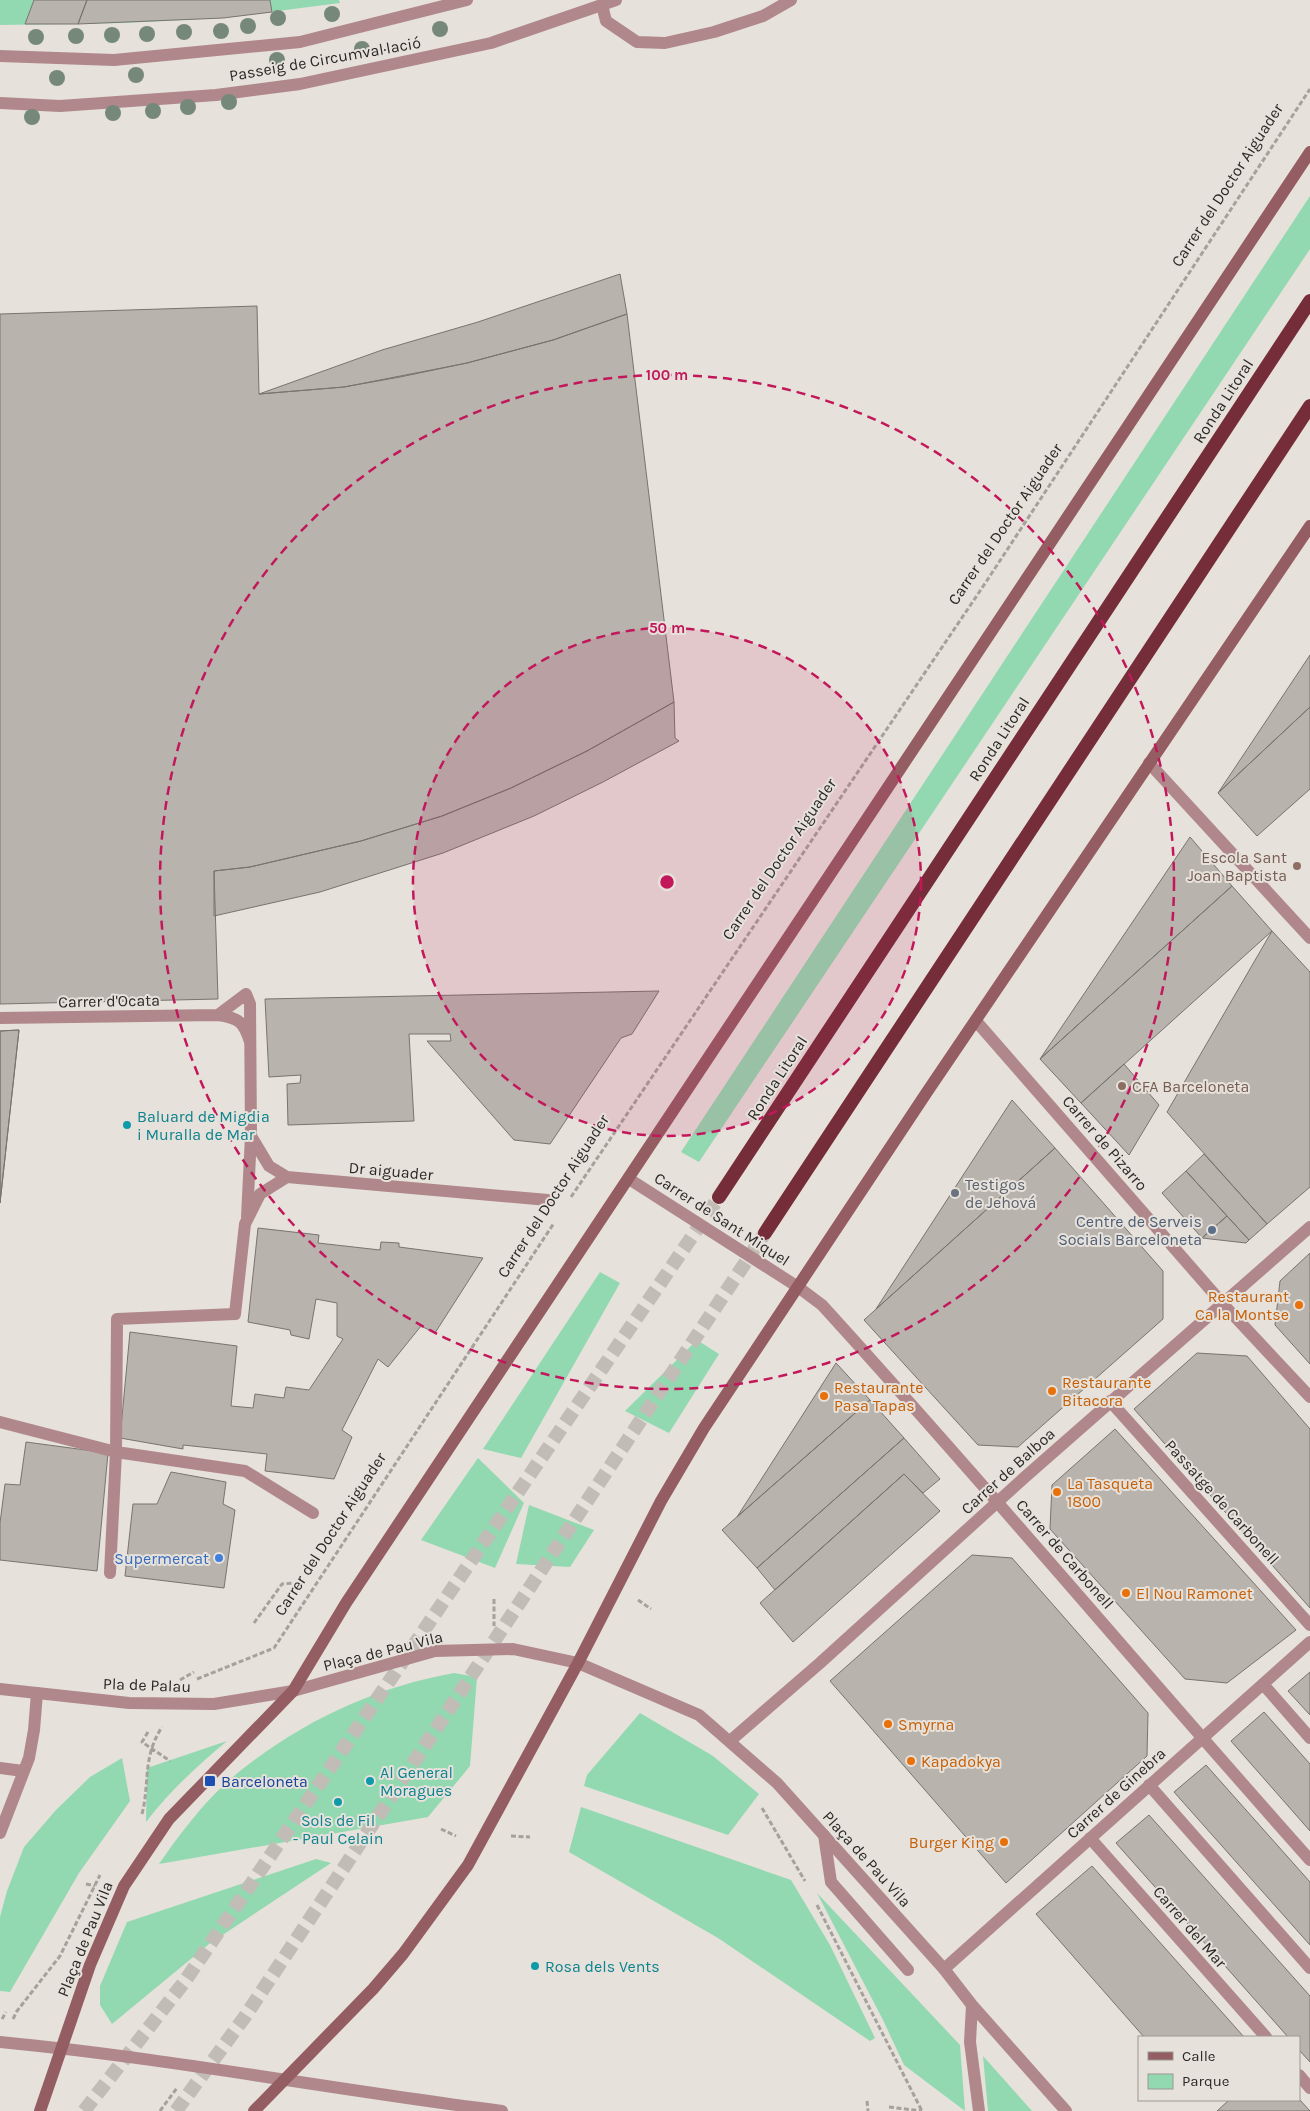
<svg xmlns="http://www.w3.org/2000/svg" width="1310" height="2111" viewBox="0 0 1310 2111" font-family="Karla,sans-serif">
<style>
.green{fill:#92d9b1}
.building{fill:#b8b3ac;stroke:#78746e}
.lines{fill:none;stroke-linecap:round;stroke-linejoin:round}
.trunk-tunnel{stroke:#c1bcb6;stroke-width:14;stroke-dasharray:14 7;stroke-linecap:butt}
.path{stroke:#a5a19b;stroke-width:3;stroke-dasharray:5 2.5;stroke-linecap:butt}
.service{stroke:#b0888b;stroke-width:12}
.pedestrian{stroke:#b0888b;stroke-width:12}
.minor{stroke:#b0888b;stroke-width:12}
.tertiary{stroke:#b0888b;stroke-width:12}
.secondary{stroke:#945d62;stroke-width:12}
.trunk{stroke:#752e39;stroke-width:14}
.tree{fill:#76887a}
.ring{fill:none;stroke:#c2185b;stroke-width:2.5;stroke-dasharray:9 6}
.education-dot{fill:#8d6e63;stroke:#e6e1da;stroke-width:2}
.culture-dot{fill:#0f9aa8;stroke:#e6e1da;stroke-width:2}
.worship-dot{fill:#6b7280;stroke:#e6e1da;stroke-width:2}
.service-dot{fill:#5c6f8a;stroke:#e6e1da;stroke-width:2}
.food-dot{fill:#e8710a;stroke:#e6e1da;stroke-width:2}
.shop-dot{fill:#3f7fe0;stroke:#e6e1da;stroke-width:2}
.transit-dot{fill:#1a4fb4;stroke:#e6e1da;stroke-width:2}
.labels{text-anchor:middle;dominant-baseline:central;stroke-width:4;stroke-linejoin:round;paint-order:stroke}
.street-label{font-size:16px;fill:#2b2926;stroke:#e6e1da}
.education-label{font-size:16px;fill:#785e54;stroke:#e6e1da;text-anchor:end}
.culture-label{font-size:16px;fill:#0d838f;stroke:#e6e1da;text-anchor:start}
.worship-label{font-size:16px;fill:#5b616d;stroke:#e6e1da;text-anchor:start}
.service-label{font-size:16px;fill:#4e5e75;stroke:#e6e1da;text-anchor:end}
.food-label{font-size:16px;fill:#c56008;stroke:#e6e1da;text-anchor:start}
.shop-label{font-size:16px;fill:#366cbe;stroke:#e6e1da;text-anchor:end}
.transit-label{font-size:16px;fill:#164399;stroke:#e6e1da;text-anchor:start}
.centre{fill:#c2185b;stroke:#e6e1da;stroke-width:2.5}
.ring-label{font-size:15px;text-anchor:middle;font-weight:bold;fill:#c2185b;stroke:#e6e1da;stroke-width:4;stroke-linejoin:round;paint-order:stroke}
</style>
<rect width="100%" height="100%" fill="#e6e1da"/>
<!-- green -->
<path class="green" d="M0,0H339L340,3L223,18L124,23L0,25Z
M1310,196V249L699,1162L681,1152Z
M600,1272L620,1283L521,1458L483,1449Z
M697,1340L719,1354L669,1433L625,1411Z
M478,1458L524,1503L495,1568L421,1540Z
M529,1505L594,1530L570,1567L516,1564Z
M454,1673L477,1677L470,1766L428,1817L159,1864C179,1835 201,1806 227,1782C292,1726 370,1688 454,1673Z
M640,1713L713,1756L759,1794L728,1835L584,1786L587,1775Z
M227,1741C197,1766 170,1791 146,1822L147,1768Z
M122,1758L130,1801L79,1873L10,1992L0,1991V1917L7,1891L24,1847L56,1810L90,1777Z
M581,1807L791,1880L830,1945L875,2038L870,2041L718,1938L569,1852Z
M316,1859L331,1863L209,1944L112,2024L100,2005V1986L127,1922Z
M817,1893L960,2045L965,2111L904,2065L883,2020Z
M983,2056L1032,2111H988Z"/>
<!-- building -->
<path class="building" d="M34,0H87L78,24H25Z
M87,0H270L272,12L223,18L78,24Z
M620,274L627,314L553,340L467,363L400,377L344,387L259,394L382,350L478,322Z
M257,306L259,394L344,387L467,363L553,340L627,314L674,702L587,751L511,788L442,816L361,841L250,867L214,871L218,999L0,1004V314Z
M1310,655V707L1218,793Z
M674,702L675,738L679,741L603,782L534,816L443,853L320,892L214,916V871L250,867L361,841L442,816L511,788L587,751Z
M1310,707V789L1257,836L1218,793Z
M1190,837L1232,886L1040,1059Z
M1232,886L1272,931L1081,1103L1040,1059Z
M1272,931L1310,972V1187L1267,1224L1167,1112Z
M659,991L632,1034L621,1038L550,1144L514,1140L427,1041H451L450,1034H409L414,1121L288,1125L287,1084L300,1083L301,1075L269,1077L265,999Z
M19,1030L0,1203V1031Z
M19,1030L0,1203V1031Z
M1124,1064L1159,1105L1129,1155L1081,1103Z
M1012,1100L1055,1148L876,1309Z
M1055,1148L1163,1271V1319L1018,1447L978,1445L864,1320Z
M1204,1154L1267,1224L1249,1240L1186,1171Z
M1186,1171L1227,1216L1202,1238L1162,1193Z
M1227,1216L1249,1240L1246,1243L1202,1238Z
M258,1228L319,1235L318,1243L380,1250L381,1242L399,1243V1247L483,1258L435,1333L421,1326L388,1367L378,1359L342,1430L352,1437L334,1479L265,1471L267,1454L183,1445V1449L120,1438L130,1332L237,1346L231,1406L253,1408L255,1394L284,1398L286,1387L309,1390L343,1339L337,1336V1303L316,1299L309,1339L291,1335L290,1330L248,1322Z
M1310,1253V1364L1275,1325L1280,1281Z
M1197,1353L1247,1356L1310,1429V1608L1134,1409Z
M836,1363L870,1400L737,1517Z
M870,1400L904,1438L757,1568L722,1530Z
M1115,1429L1296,1630L1227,1683L1185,1679L1050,1529L1052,1485Z
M904,1438L940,1479L923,1493L904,1474L775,1590L757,1568Z
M26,1442L108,1453L97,1571L0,1560V1523L5,1484L20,1485Z
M171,1472L226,1482L223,1504L235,1510L224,1588L125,1576L133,1504H157Z
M904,1474L940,1511L793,1642L760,1603Z
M972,1555L1012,1558L1148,1713L1147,1756L1006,1883L830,1681Z
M1310,1672V1715L1288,1691Z
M1264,1712L1310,1764V1831L1231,1741Z
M1206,1765L1310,1882V1945L1174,1792Z
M1149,1815L1310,1996V2062L1299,2050V2037H1288L1116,1843Z
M1092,1866L1244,2037H1144L1036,1914Z
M1299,2099L1310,2111H1217L1229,2100Z"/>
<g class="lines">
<!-- trunk-tunnel -->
<path class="trunk-tunnel" d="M84,2111L185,1981L719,1197
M176,2111L244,2018L765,1233"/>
<!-- path -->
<path class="path" d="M571,1197L982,588L1310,89
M494,1599V1626
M638,1600L651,1609
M254,1623L282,1584L294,1583
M197,1679L274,1648L554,1223
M180,1680L194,1672
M148,1732L142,1742L170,1761
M762,1808L805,1881
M142,1814C150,1783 142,1758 162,1727
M441,1829L456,1836
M511,1836L530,1837
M86,1884L95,1886
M817,1905L922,2111
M2,2019L6,2012
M13,2019L17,2011L60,1956L100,1875
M867,2101L868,2111
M889,2107L922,2111
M160,2111L177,2088"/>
<!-- service -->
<path class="service" d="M602,5L606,21L637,42L665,43L714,32L763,16L791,0
M0,1768L23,1771
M0,1833L29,1758L34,1730L37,1693
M824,1835L831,1882L908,1970"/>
<!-- pedestrian -->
<path class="pedestrian" d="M218,1015L246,994L250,1004L251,1136L247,1217
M0,1018L218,1015C239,1018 244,1022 250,1042
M251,1136L269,1166L287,1177L548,1200
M1110,1401L1310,1625
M0,1422L116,1452L245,1471L313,1513
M110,1573L116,1452L117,1319L235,1314L245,1224L260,1194L287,1177"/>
<!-- minor -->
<path class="minor" d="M1149,763L1310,938
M976,1021L1223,1304L1310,1397
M629,1179L798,1287L822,1305C988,1487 1146,1676 1310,1860
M1263,1684L1310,1738
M730,1741L820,1663L1025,1477L1310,1227
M1149,1785L1310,1968
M1090,1838L1266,2037
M944,1969L1310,1642
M1299,2075L1310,2088"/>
<!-- tertiary -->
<path class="tertiary" d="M0,56L114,60L300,42L467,0
M0,103L60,106L216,95L300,84L491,43L616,0
M0,1689L129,1703L214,1704L293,1691L435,1651L513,1649L578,1663L699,1715L777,1783L944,1969L972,2005L1066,2111
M972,2005L970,2042L979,2111
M0,2042C168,2058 334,2090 502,2111"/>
<!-- secondary -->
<path class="secondary" d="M40,2111L90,1965L124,1886L169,1819L293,1691L346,1603L1310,152
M254,2111L373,1989L403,1954L468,1865L578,1663L661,1501L704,1428L927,1092L1310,526"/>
<!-- trunk -->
<path class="trunk" d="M719,1197L1310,301
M765,1233L1310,406"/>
</g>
<!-- trees -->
<g class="tree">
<circle cx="332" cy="14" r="8"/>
<circle cx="278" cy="18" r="8"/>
<circle cx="248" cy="26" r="8"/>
<circle cx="440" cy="29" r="8"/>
<circle cx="221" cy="31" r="8"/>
<circle cx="184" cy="32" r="8"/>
<circle cx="147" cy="34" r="8"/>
<circle cx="112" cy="35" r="8"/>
<circle cx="76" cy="36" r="8"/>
<circle cx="36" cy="37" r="8"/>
<circle cx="362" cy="49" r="8"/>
<circle cx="277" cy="60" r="8"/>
<circle cx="136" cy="75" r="8"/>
<circle cx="57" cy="78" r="8"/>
<circle cx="229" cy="102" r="8"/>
<circle cx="188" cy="107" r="8"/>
<circle cx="153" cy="111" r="8"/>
<circle cx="113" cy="113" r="8"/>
<circle cx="32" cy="117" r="8"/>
</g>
<!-- distance rings -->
<circle cx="667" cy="882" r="254" fill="#c2185b" fill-opacity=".12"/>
<g class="ring">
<circle cx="667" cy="882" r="254"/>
<circle cx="667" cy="882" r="507"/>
</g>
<!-- markers -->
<g class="education-dot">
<circle cx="1297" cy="866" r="5"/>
<circle cx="1122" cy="1086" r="5"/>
</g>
<g class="culture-dot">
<circle cx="127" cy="1125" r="5"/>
<circle cx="370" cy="1781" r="5"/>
<circle cx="338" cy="1802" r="5"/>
<circle cx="535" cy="1966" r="5"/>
</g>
<circle class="worship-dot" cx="955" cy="1193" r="5"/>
<circle class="service-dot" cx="1212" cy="1230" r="5"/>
<g class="food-dot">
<circle cx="1299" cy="1305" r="5"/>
<circle cx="1052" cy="1391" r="5"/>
<circle cx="824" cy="1396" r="5"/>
<circle cx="1057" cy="1492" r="5"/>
<circle cx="1126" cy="1593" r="5"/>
<circle cx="888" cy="1724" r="5"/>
<circle cx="911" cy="1761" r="5"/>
<circle cx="1004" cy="1842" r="5"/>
</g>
<circle class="shop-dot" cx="219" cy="1558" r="5"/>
<rect class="transit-dot" x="204" y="1775" width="12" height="12" rx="2.5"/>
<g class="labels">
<!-- street labels -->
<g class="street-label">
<text transform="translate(325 59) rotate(-10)">Passeig de Circumval·lació</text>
<text transform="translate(1227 185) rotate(-57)">Carrer del Doctor Aiguader</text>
<text transform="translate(1223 401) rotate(-57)">Ronda Litoral</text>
<text transform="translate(1005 524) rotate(-56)">Carrer del Doctor Aiguader</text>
<text transform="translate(999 739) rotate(-57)">Ronda Litoral</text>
<text transform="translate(779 859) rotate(-56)">Carrer del Doctor Aiguader</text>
<text transform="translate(109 1001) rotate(-1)">Carrer d'Ocata</text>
<text transform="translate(777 1078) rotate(-57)">Ronda Litoral</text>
<text transform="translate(1105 1143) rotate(49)">Carrer de Pizarro</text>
<text transform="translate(391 1171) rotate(5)">Dr aiguader</text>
<text transform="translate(553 1196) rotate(-57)">Carrer del Doctor Aiguader</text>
<text transform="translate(722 1219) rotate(33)">Carrer de Sant Miquel</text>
<text transform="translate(1008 1471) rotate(-42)">Carrer de Balboa</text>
<text transform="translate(1222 1502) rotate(48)">Passatge de Carbonell</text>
<text transform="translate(330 1534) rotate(-57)">Carrer del Doctor Aiguader</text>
<text transform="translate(1065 1554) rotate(49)">Carrer de Carbonell</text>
<text transform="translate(383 1651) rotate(-14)">Plaça de Pau Vila</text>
<text transform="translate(147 1685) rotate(2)">Pla de Palau</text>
<text transform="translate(1116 1793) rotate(-42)">Carrer de Ginebra</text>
<text transform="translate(867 1859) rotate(48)">Plaça de Pau Vila</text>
<text transform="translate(1190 1927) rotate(49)">Carrer del Mar</text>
<text transform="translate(85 1939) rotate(-68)">Plaça de Pau Vila</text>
</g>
<!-- education labels -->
<g class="education-label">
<text x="1287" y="857">Escola Sant<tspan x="1287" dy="18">Joan Baptista</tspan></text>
<text x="1132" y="1086" text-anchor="start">CFA Barceloneta</text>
</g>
<!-- culture labels -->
<g class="culture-label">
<text x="137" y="1116">Baluard de Migdia<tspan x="137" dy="18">i Muralla de Mar</tspan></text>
<text x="380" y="1772">Al General<tspan x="380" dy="18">Moragues</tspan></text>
<text x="338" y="1820" text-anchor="middle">Sols de Fil<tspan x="338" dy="18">- Paul Celain</tspan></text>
<text x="545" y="1966">Rosa dels Vents</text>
</g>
<!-- worship labels -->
<g class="worship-label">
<text x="965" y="1184">Testigos<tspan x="965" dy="18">de Jehová</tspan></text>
</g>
<!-- service labels -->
<g class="service-label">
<text x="1202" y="1221">Centre de Serveis<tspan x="1202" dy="18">Socials Barceloneta</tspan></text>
</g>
<!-- food labels -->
<g class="food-label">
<text x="1289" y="1296" text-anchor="end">Restaurant<tspan x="1289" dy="18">Ca la Montse</tspan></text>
<text x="1062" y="1382">Restaurante<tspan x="1062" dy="18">Bitacora</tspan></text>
<text x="834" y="1387">Restaurante<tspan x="834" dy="18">Pasa Tapas</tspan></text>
<text x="1067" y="1483">La Tasqueta<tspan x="1067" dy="18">1800</tspan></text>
<text x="1136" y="1593">El Nou Ramonet</text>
<text x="898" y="1724">Smyrna</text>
<text x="921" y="1761">Kapadokya</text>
<text x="994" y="1842" text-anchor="end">Burger King</text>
</g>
<!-- shop labels -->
<g class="shop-label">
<text x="209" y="1558">Supermercat</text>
</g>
<!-- transit labels -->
<g class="transit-label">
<text x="221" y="1781">Barceloneta</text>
</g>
</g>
<circle cx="667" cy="882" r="8" class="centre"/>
<g class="ring-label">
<text x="667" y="380">100 m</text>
<text x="667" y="633">50 m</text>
</g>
<!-- legend -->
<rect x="1138" y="2036" width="162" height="65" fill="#e6e1da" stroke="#9b9792"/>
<rect x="1148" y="2052" width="25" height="8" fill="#945d62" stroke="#9b9792"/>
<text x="1182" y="2061" font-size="15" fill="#2b2926">Calle</text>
<rect x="1148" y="2074" width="25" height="15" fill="#92d9b1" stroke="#9b9792"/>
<text x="1182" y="2086" font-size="15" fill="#2b2926">Parque</text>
</svg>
